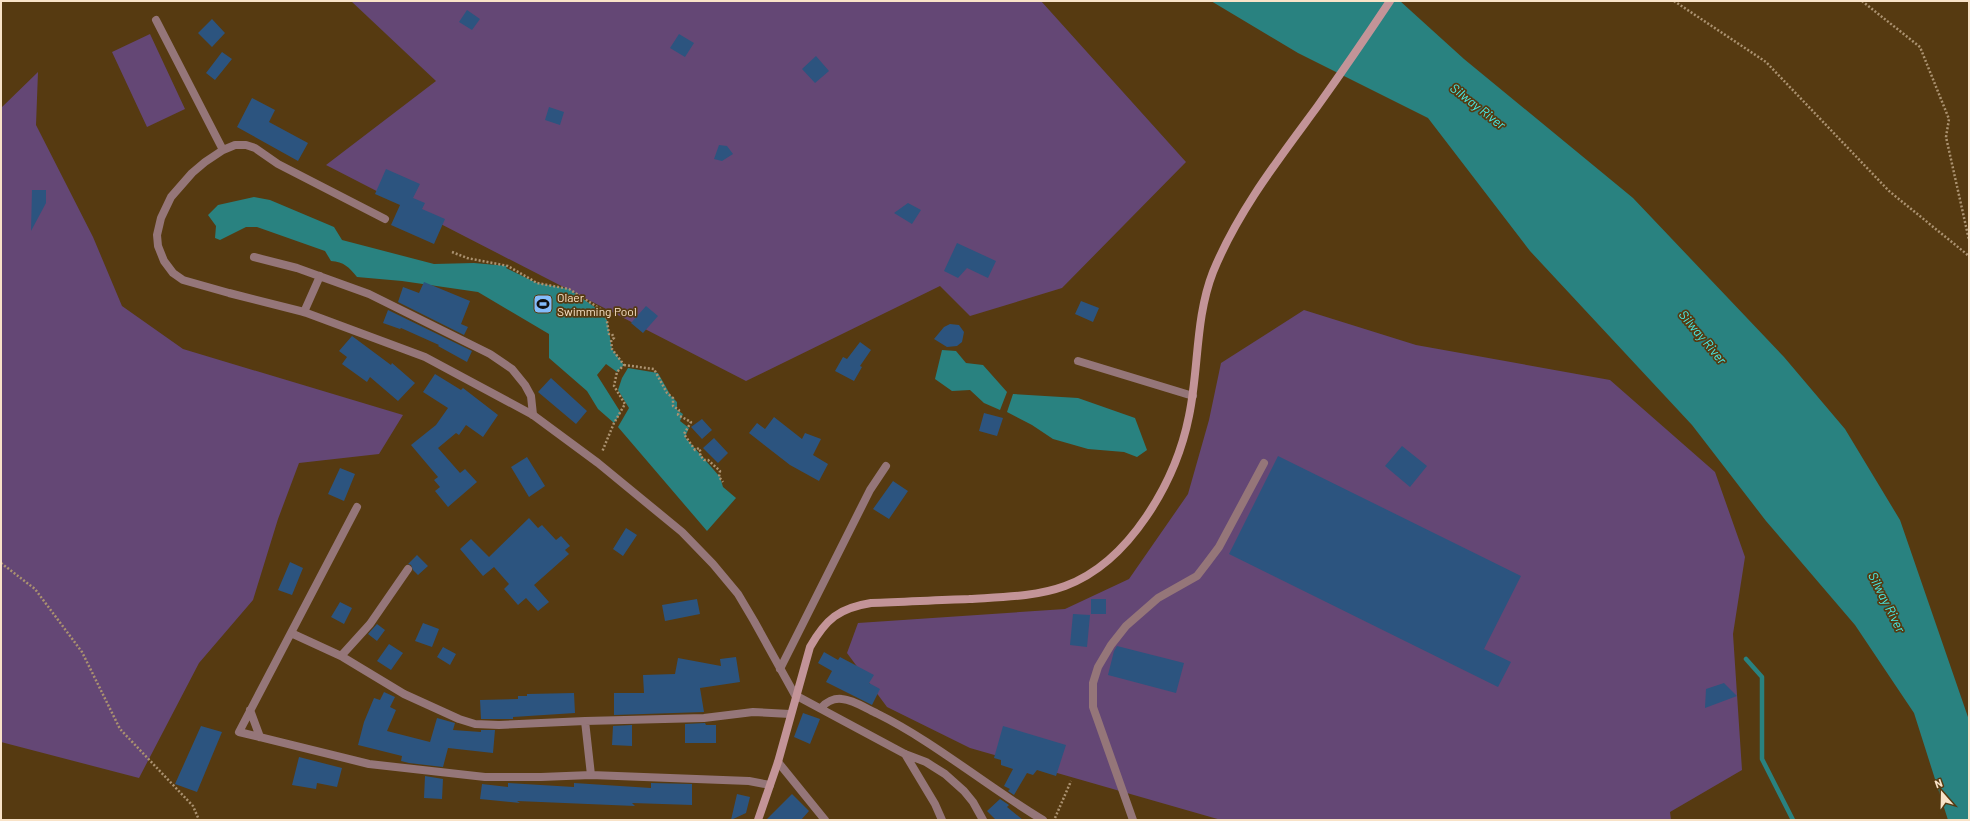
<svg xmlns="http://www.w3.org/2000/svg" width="1970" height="821" viewBox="0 0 1970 821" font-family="Barlow,sans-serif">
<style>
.green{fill:#644775}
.water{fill:#298280}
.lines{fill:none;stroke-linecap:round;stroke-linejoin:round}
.stream{stroke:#298280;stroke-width:4.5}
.building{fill:#2c547f}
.path{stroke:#ab9270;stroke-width:2.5;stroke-dasharray:2 2;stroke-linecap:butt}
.service{stroke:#957679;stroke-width:8}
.minor{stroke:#957679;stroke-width:8}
.secondary{stroke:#c39498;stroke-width:8}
.labels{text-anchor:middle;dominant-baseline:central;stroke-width:3.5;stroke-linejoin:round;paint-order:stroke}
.poi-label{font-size:12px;fill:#f9e3c8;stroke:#563a11;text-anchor:start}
.water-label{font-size:13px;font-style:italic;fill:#46ede9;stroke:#563a11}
</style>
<rect width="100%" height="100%" fill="#563a11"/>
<!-- green -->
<path class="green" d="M351,1H1041L1186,162L1062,288L970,316L940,286L746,381L326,165L436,81Z
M150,34L185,109L147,127L112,52Z
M38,72L36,125L93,237L122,306L183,349L403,415L379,454L299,463L278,519L253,600L199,663L139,778L1,742V108Z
M1304,310L1416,345L1610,380L1715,472L1745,557L1733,634L1742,770L1670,812L1671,820H1221L970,748L887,707L847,653L858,623L1065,609L1129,579L1188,494L1209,420L1221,363Z"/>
<!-- water -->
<path class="water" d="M1211,1H1400L1464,59L1633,198L1784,357L1845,429L1900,520L1969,720V820H1948L1914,713L1855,625L1766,521L1692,425L1530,251L1428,118L1298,53Z
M254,197L270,200L334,227L342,240L434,264L474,263L508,266L506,268L537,283L569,289L606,315L612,349L624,365L617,372L606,364L597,375L621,413L614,423L598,409L587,391L549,358V334L478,292L402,281L357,277C349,267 344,262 331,261L325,251L257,227H246L220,240L215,238L216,226L208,215L218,205Z
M942,350L956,351L966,363L983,365L1007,392L1000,410L984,403L970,390L952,391L935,379Z
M628,368L658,373L671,396L677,402V410L683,414L680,421L689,428L685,437L720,477L723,487L736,498L707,531L618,427L629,408L618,390L622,378Z
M1013,394L1078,398L1135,418L1147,450L1137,457L1124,452L1088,449L1053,439L1032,425L1007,412Z"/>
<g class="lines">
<!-- stream -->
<path class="stream" d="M1746,659L1762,677V759L1793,820"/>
</g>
<!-- building -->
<path class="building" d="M467,10L480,19L472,30L459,22Z
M212,19L225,33L212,47L198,33Z
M679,34L694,43L685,57L670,48Z
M222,52L232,59L215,80L206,73Z
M816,56L829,71L815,83L802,69Z
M252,98L275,110L269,122L308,143L298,161L237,127Z
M549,107L564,112L560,125L545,120Z
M719,145L727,146L733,154L722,161L714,159Z
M386,169L420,184L413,198L425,203L422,209L445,219L434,244L391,225L400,205L375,194Z
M32,190H46V203L31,231Z
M908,203L921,210L912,224L894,213Z
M957,243L996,261L988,278L967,268L958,278L944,271Z
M424,282L470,301L461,324L468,327L464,335L398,302L403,287L419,293Z
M1081,301L1099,308L1093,322L1075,314Z
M646,306L658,316L643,333L631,323Z
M388,310L472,351L467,362L438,346L439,345L401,328L400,329L383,323Z
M950,324L959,325L964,332L962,342L957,346L947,347L934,339L944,327Z
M352,336L391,365L392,363L415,383L398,401L370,377L367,382L342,364L347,357L339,351Z
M860,342L871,350L860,366L862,367L854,381L835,371L843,357L847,359Z
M435,374L461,390L463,388L498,415L483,437L466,425L459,435L456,433L438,448L460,473L465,469L477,482L448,507L435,491L440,487L434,480L438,477L411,445L436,425L448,408L423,392Z
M551,378L587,411L576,424L538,392Z
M984,413L1003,418L997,436L979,431Z
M774,417L802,439L805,433L821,439L813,455L828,464L819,481L790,465L749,433L757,423L765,429Z
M702,419L712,430L702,439L691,427Z
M714,438L728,453L718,463L703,448Z
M1402,446L1427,466L1410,487L1385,466Z
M1278,456L1521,576L1484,649L1511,662L1498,687L1229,554Z
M527,457L545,486L529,497L511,467Z
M340,468L355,474L344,501L328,494Z
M893,481L908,491L889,519L873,509Z
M529,518L538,528L542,525L556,540L561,536L570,546L565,550L569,554L534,585L549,602L538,611L526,598L518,605L504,589L509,584L494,567L483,576L460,549L471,539L489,557Z
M626,528L637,535L623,556L613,549Z
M417,555L428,566L418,575L413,570L411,565L408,564Z
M290,562L303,568L292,595L278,590Z
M697,599L700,614L665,621L662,605Z
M1091,599H1106V614H1091Z
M340,602L352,608L344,624L331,617Z
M1073,614L1090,615L1087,647L1070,645Z
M423,623L439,629L432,647L415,641Z
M377,624L385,630L377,641L368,634Z
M389,644L403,653L391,670L377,661Z
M1117,646L1184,663L1176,693L1108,675L1114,651Z
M443,647L456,654L450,665L437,657Z
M824,652L838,660L840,657L874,675L869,683L880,689L872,705L826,682L832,671L818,663Z
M736,657L740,682L700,688L704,712L614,715V693H644L643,675L675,674L678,658L721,666L720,659Z
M1724,683L1737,696L1705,708L1706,689Z
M384,692L395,697L390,707L396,710L387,731L430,742L437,718L455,723L453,730L481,732V730H495L493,753L448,748L443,767L409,763L401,761L402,756L358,745L364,722L374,698L380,700Z
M574,693L575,713L513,717V719H481L480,700L518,699V696H527V694Z
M803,713L820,719L810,744L794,737Z
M705,723L706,725H716V743H685V724Z
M632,725V746L612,745L613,726Z
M201,726L222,732L197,792L175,784Z
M1003,726L1066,745L1056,776L1037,770L1033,775L1027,773L1014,795L1008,791L1010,789L1004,786L1013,769L1001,765V760L994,758Z
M299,757L342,768L337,787L317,783L316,789L292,785Z
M425,776L443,779L442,799L424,798Z
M508,783L574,787V783L651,788V783L692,784V805L632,803L635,806L517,801L520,803L480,799L482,784L508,787Z
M737,794L750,797L746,813L731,820Z
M792,794L809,811L801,820H766Z
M1000,799L1009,805L1007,807L1023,820H996L987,811Z"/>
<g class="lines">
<!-- path -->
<path class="path" d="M1674,1L1766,62L1889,191L1969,256
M1862,1L1920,47L1949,119L1946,137L1969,240
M452,252L467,258L508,266L537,283L569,289L602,310L606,315L609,334H612L614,338L611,340L612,349L624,365L617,372L614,386L625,404L614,423L602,452
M624,365L654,369L667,393L673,398V406L679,410L678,415L691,422L684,434L695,450L699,448L701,453L700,455L704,460H708L720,471L719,477L723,482
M1,563L35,589L82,652L120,729L193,806L199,820
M1055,818L1071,781"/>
<!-- service -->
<path class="service" d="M254,257L297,268L369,294L490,354L512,369L525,385L531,396L533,415
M304,312L320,276
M780,669L870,490L886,466
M1133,820L1093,707V683L1098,667L1111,645L1126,626L1158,598L1197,576L1207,563L1219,547L1264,463"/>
<!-- minor -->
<path class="minor" d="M156,20L223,150
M385,219L278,164L255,148L246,145H235L223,150L205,162L192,173L171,197L161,218L157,235L158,246L164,261L173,273L183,280L229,293L304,312L425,357L533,415L598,463L682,532L713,564L738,594L754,621L795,695L905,754L926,762L945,774L964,791L973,802L983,820
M1078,361L1193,396
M357,507L239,732L369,764L485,777H541L591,775L749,781L770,785
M291,633L341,656L404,694L459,719L475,724L499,725L585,721L591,775
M341,656L370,624L408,569
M821,708C826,702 834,698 842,699C854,700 865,708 876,713C935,742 986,786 1043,820
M250,710L260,737
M585,721L704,718L753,712L790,714
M905,754L935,804L942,820
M778,762L825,820"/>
<!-- secondary -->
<path class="secondary" d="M758,820L778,762L810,647C826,619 839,608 871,603C904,602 936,600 969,599C1001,597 1035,597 1065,586C1130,562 1176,481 1189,416C1199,369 1195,318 1213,272C1238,211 1278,160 1317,107C1342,72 1366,37 1390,1"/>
</g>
<!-- icons -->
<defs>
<symbol id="stadium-square" viewBox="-11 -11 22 22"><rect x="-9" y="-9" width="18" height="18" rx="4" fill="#84bcfb" stroke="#563a11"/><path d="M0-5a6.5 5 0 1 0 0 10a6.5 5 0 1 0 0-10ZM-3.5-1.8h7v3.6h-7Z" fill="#111"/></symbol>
</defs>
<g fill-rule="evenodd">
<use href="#stadium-square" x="532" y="293" width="22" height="22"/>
</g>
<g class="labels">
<!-- poi labels -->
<g class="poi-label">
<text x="557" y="297">Olaer<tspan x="557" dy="14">Swimming Pool</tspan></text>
</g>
<!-- water labels -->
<g class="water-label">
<text transform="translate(1478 106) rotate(38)">Silway River</text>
<text transform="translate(1703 337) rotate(50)">Silway River</text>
<text transform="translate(1887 602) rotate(63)">Silway River</text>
</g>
</g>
<!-- border -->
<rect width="1970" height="821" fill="none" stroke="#f9e3c8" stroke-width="4"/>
<!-- north arrow -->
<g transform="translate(1942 793) rotate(340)" stroke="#563a11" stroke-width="3" paint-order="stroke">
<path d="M0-3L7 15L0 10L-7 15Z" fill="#f9e3c8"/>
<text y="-6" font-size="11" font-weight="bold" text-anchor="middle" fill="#f9e3c8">N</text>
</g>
</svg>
